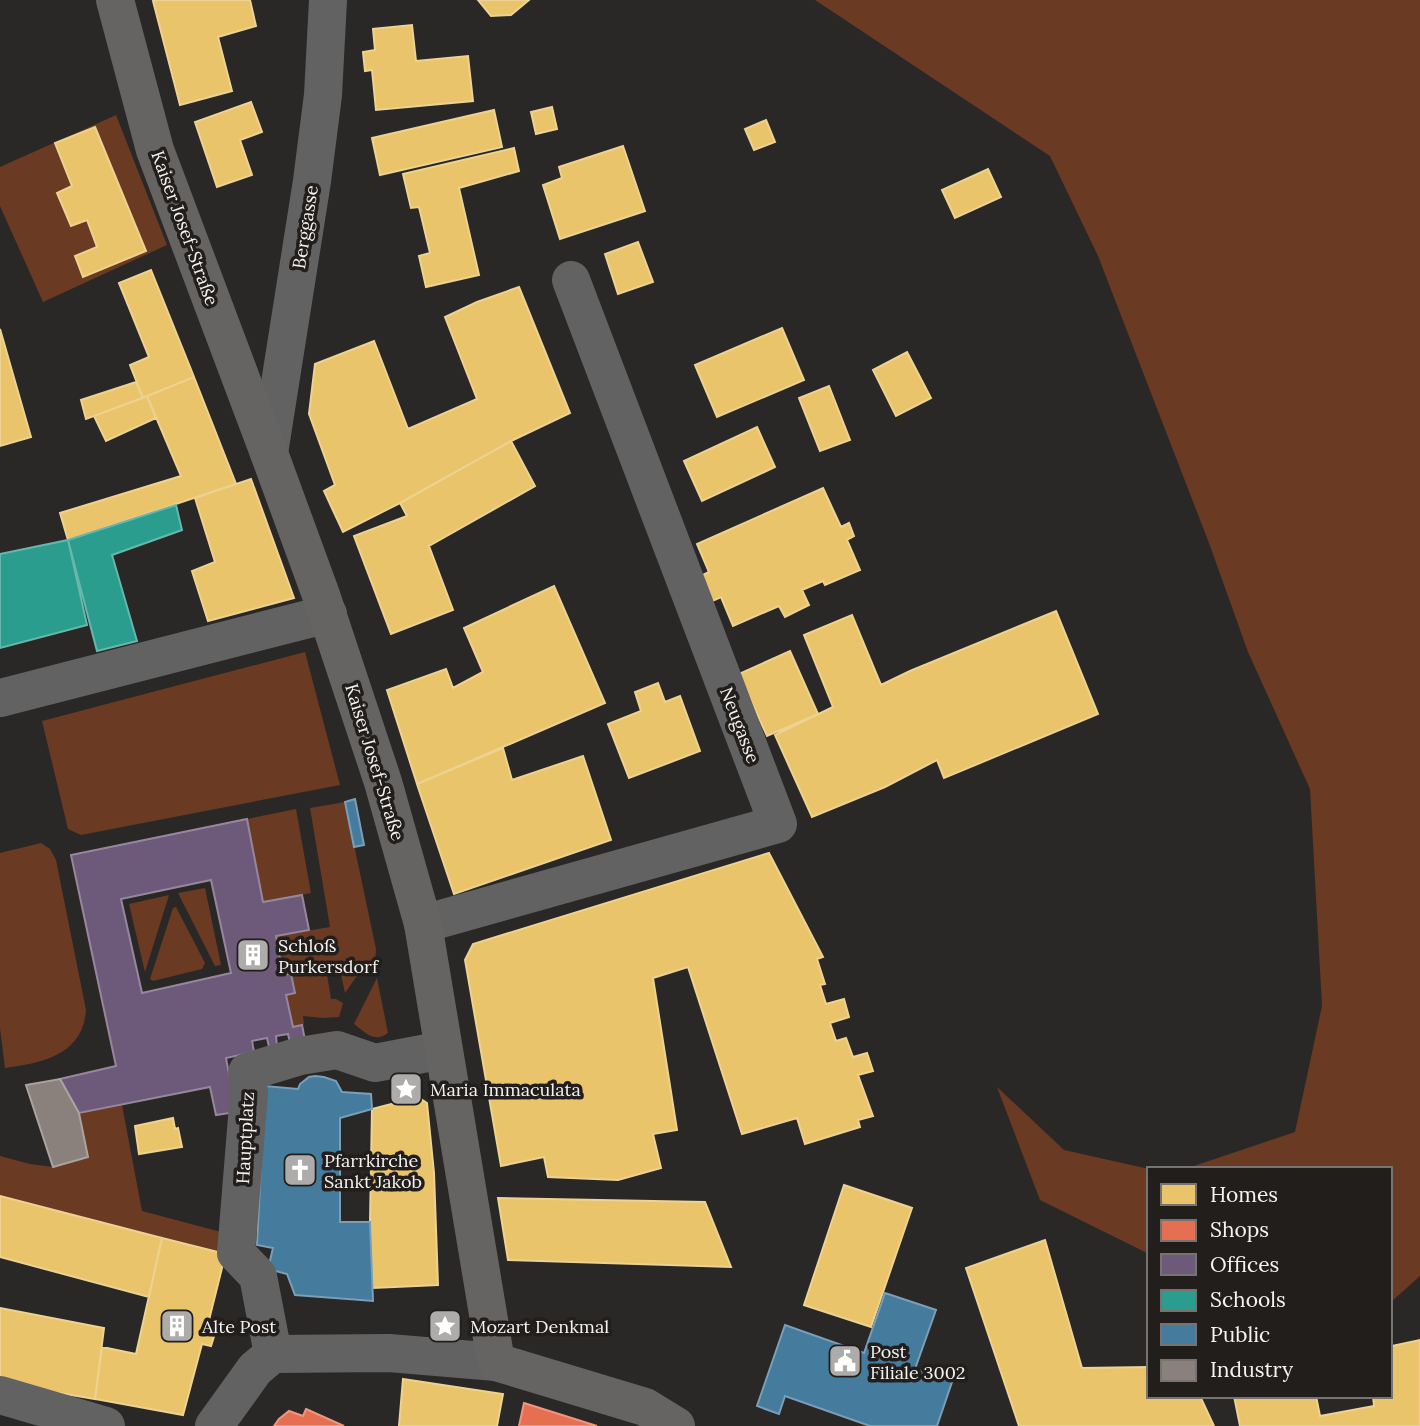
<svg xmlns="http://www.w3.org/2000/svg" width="1420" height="1426" viewBox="0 0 1420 1426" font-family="Lora,serif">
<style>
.green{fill:#6a3a23}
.homes{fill:#e9c46a;stroke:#edd292;stroke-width:2}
.shops{fill:#e76f51;stroke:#eb9781;stroke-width:2}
.offices{fill:#6d597a;stroke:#96879e;stroke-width:2;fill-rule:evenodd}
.schools{fill:#2a9d8f;stroke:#67b7ac;stroke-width:2}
.public{fill:#457b9d;stroke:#7a9fb6;stroke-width:2}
.industry{fill:#8a817c;stroke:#aaa39f;stroke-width:2}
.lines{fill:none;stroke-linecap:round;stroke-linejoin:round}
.minor{stroke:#636262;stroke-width:38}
.major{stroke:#656462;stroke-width:38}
.labels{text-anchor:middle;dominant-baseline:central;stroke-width:7;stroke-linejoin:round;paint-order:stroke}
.street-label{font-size:18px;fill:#f5f3f1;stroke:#211e1c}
.poi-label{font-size:18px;fill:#f5f3f1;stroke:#211e1c;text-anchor:start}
</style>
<rect width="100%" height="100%" fill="#2a2826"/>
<!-- green -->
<path class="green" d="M815,0H1420V1276L1391,1302L1390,1169H1185L1295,1132L1322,1006L1310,789L1248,652L1209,543L1098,256L1050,156Z
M116,115L167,245L43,302L0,206V167Z
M305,652L340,785L81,835L68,829L42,721Z
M345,802L376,949C376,960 373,968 361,970L345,993L339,965L326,968L331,999H336L343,1003L339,1017L323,1018L303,1016L304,1025L293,1027L286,995L294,993L291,974L283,975L276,936L330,927L310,808Z
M296,809L311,893L263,902L247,819Z
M41,843L50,849L56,860L86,1010C83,1055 42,1063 5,1068L0,1028V853Z
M205,888L221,965L215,966L178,893Z
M169,895L145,972L129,904Z
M176,907L205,963L202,969L153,981L150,979L173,908Z
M377,978L388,1033C374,1043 366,1033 354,1024Z
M997,1087L1064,1150L1149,1169V1254L1040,1200Z
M122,1105L142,1211L225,1233L222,1253L0,1196V1156L30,1164L53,1167L88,1157L79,1113Z"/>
<!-- homes -->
<path class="homes" d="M157,0H250L256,26L218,37L232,91L180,105L153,1Z
M478,0H529L511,15L491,16Z
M412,25L416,61L468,56L473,101L376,110L372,70L365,71L363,52L375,50L373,29Z
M251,102L262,132L240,140L252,175L217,187L195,122Z
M552,107L557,129L536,134L531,112Z
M494,110L502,147L380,175L372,138Z
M766,120L775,142L754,150L745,129Z
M95,127L146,251L83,277L75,256L97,247L87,220L71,226L57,193L72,186L55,143Z
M623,146L645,211L560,239L543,185L562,178L559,167Z
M514,148L519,171L459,188L479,275L426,287L419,256L430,253L419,207L411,208L403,174Z
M988,169L1001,197L955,218L942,190Z
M638,242L653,282L618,294L605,254Z
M151,270L194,377L143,398L130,365L149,357L119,283Z
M519,287L570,413L511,441L400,503L343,532L324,491L335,485L309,414L315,364L374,341L408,429L477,399L445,317L477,302Z
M782,328L804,380L717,417L695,365Z
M0,329L31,437L0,446Z
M907,352L931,398L896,416L873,370Z
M194,377L236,484L68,540L60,513L181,476L147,396Z
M136,382L143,398L86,419L81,400Z
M829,386L850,440L820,451L799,398Z
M147,396L156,418L106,441L94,416Z
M757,427L775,467L702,501L684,461Z
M511,441L535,486L429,546L453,610L391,634L354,536L407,516L400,503Z
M251,479L294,598L208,621L192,571L215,562L195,498Z
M823,488L841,527L849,523L854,536L847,540L860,570L825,585L823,581L802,590L809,605L785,617L779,606L733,626L721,597L706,604L695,579L709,572L697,544Z
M554,586L605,703L417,784L387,690L446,669L453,688L483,672L464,628Z
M1056,611L1098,714L944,778L937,760L885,787L812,817L775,735L833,707L804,635L852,615L881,685L910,671Z
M790,651L818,714L767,736L739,674Z
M658,683L665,702L680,696L700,751L629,778L608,724L641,711L635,692Z
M503,748L512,780L583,756L611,840L454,894L417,784Z
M769,853L823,957L817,959L825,984L820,985L826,1004L844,999L849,1017L830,1023L836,1041L846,1038L853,1057L867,1053L873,1071L858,1075L873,1116L858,1120L860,1127L805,1144L797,1118L742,1134L688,967L653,978L677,1130L653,1134L661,1168L618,1180L548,1177L544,1157L501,1166L465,960L473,944Z
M418,1097L427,1103L434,1173L438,1285L373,1288L370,1222L372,1109Z
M173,1118L175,1129L178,1128L182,1147L139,1154L135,1126Z
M844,1185L912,1208L871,1327L804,1305Z
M0,1196L162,1238L149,1297L0,1257Z
M498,1198L705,1202L731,1267L508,1260Z
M162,1238L222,1253V1268L208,1324L217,1327L211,1346L202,1344L183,1415L95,1399L102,1347L136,1354Z
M1045,1240L1082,1368L1149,1367V1396H1200L1214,1426H1019L966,1268Z
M0,1308L104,1328L95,1399L0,1383Z
M1390,1337L1392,1346L1420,1340V1426H1240L1234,1396H1316L1320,1416L1374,1406L1373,1396H1390Z
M403,1379L503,1394L497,1426H399Z"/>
<!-- shops -->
<path class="shops" d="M524,1403L597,1426H519Z
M306,1409L344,1426H274L279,1419L289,1411L303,1416Z"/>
<!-- offices -->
<path class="offices" d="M247,819L263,902L302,895L309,930L276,936L283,975L291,974L295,993L286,995L293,1027L302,1025L305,1040L290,1043L288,1034L276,1036L277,1046L269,1047L267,1038L252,1041L254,1052L226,1058L236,1112L216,1115L210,1087L79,1113L60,1079L116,1066L71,855ZM211,880L231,973L142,993L121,899Z"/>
<!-- schools -->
<path class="schools" d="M176,505L182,530L112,555L137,641L97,651L68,540Z
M68,540L87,625L0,648V554Z"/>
<!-- public -->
<path class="public" d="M355,799L364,845L354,847L345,802Z
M315,1076L324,1077L336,1081L342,1092L371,1094L372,1109L340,1118V1222H370L373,1301L295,1295L287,1274L268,1269L273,1248L257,1245L265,1086L298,1089L300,1084L309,1077Z
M885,1293L936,1310L915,1369L952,1382L937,1426H870L785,1396L779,1414L757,1406L785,1325L864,1353Z"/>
<!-- industry -->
<path class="industry" d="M60,1079L79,1113L88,1157L53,1167L26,1085Z"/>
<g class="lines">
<!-- minor -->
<path class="minor" d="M269,453L312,181L323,95L328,0
M0,698L328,614
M423,924L778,824L571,280
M273,1354L258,1276L236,1253L249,1093L247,1072L300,1056L337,1050L375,1063L443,1050
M0,1395L106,1426
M214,1426L255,1369L273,1354L389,1353L496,1362"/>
<!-- major -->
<path class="major" d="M115,0L155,150L269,453L321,595L383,782L423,924L496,1362L645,1407L676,1426"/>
</g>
<!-- icons -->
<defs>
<symbol id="building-square" viewBox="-11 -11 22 22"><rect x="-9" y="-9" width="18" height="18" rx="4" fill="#aeacaa" stroke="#211e1c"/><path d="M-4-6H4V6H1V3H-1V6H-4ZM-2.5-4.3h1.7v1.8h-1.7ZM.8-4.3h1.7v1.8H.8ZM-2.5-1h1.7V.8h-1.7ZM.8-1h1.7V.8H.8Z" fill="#fff"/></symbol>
<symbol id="sight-square" viewBox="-11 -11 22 22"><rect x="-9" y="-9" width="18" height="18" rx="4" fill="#aeacaa" stroke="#211e1c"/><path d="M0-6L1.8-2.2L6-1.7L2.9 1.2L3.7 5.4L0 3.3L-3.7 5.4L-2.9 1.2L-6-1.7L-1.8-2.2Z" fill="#fff"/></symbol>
<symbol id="church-square" viewBox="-11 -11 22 22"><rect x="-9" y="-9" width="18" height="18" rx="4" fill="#aeacaa" stroke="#211e1c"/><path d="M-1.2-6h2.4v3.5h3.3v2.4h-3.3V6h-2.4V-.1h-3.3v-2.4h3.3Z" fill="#fff"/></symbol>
<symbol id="civic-square" viewBox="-11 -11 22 22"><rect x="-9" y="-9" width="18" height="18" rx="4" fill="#aeacaa" stroke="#211e1c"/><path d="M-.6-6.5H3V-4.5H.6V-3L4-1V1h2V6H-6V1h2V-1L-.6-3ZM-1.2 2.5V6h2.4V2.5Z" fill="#fff"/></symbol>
</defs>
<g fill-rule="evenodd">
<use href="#building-square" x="234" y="936" width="38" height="38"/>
<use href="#sight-square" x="387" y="1070" width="38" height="38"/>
<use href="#church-square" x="281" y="1151" width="38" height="38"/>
<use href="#building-square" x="158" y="1307" width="38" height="38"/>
<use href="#sight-square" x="426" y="1307" width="38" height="38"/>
<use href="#civic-square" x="826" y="1342" width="38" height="38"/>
</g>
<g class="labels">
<!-- street labels -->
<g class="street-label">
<text transform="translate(305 227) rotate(-81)">Berggasse</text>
<text transform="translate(185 228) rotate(70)">Kaiser Josef-Straße</text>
<text transform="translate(740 725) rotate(69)">Neugasse</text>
<text transform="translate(375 762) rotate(73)">Kaiser Josef-Straße</text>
<text transform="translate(245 1138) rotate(-87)">Hauptplatz</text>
</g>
<!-- poi labels -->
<g class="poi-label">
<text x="278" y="945">Schloß<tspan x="278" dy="21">Purkersdorf</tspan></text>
<text x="430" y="1089">Maria Immaculata</text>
<text x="324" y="1160">Pfarrkirche<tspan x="324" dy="21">Sankt Jakob</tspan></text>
<text x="202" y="1326">Alte Post</text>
<text x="470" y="1326">Mozart Denkmal</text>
<text x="870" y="1351">Post<tspan x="870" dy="21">Filiale 3002</tspan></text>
</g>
</g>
<!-- legend -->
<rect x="1147" y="1167" width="245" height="231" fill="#211e1c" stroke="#767371" stroke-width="2"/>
<rect x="1161" y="1184" width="35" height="21" fill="#e9c46a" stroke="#767371" stroke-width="2"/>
<text x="1210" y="1202" font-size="21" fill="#f5f3f1">Homes</text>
<rect x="1161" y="1220" width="35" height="21" fill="#e76f51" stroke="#767371" stroke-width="2"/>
<text x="1210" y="1237" font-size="21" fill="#f5f3f1">Shops</text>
<rect x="1161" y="1254" width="35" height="21" fill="#6d597a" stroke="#767371" stroke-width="2"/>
<text x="1210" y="1272" font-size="21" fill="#f5f3f1">Offices</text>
<rect x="1161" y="1290" width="35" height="21" fill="#2a9d8f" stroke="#767371" stroke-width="2"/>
<text x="1210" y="1307" font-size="21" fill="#f5f3f1">Schools</text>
<rect x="1161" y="1324" width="35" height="21" fill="#457b9d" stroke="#767371" stroke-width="2"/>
<text x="1210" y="1342" font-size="21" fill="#f5f3f1">Public</text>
<rect x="1161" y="1360" width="35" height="21" fill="#8a817c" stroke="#767371" stroke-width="2"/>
<text x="1210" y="1377" font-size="21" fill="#f5f3f1">Industry</text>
</svg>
